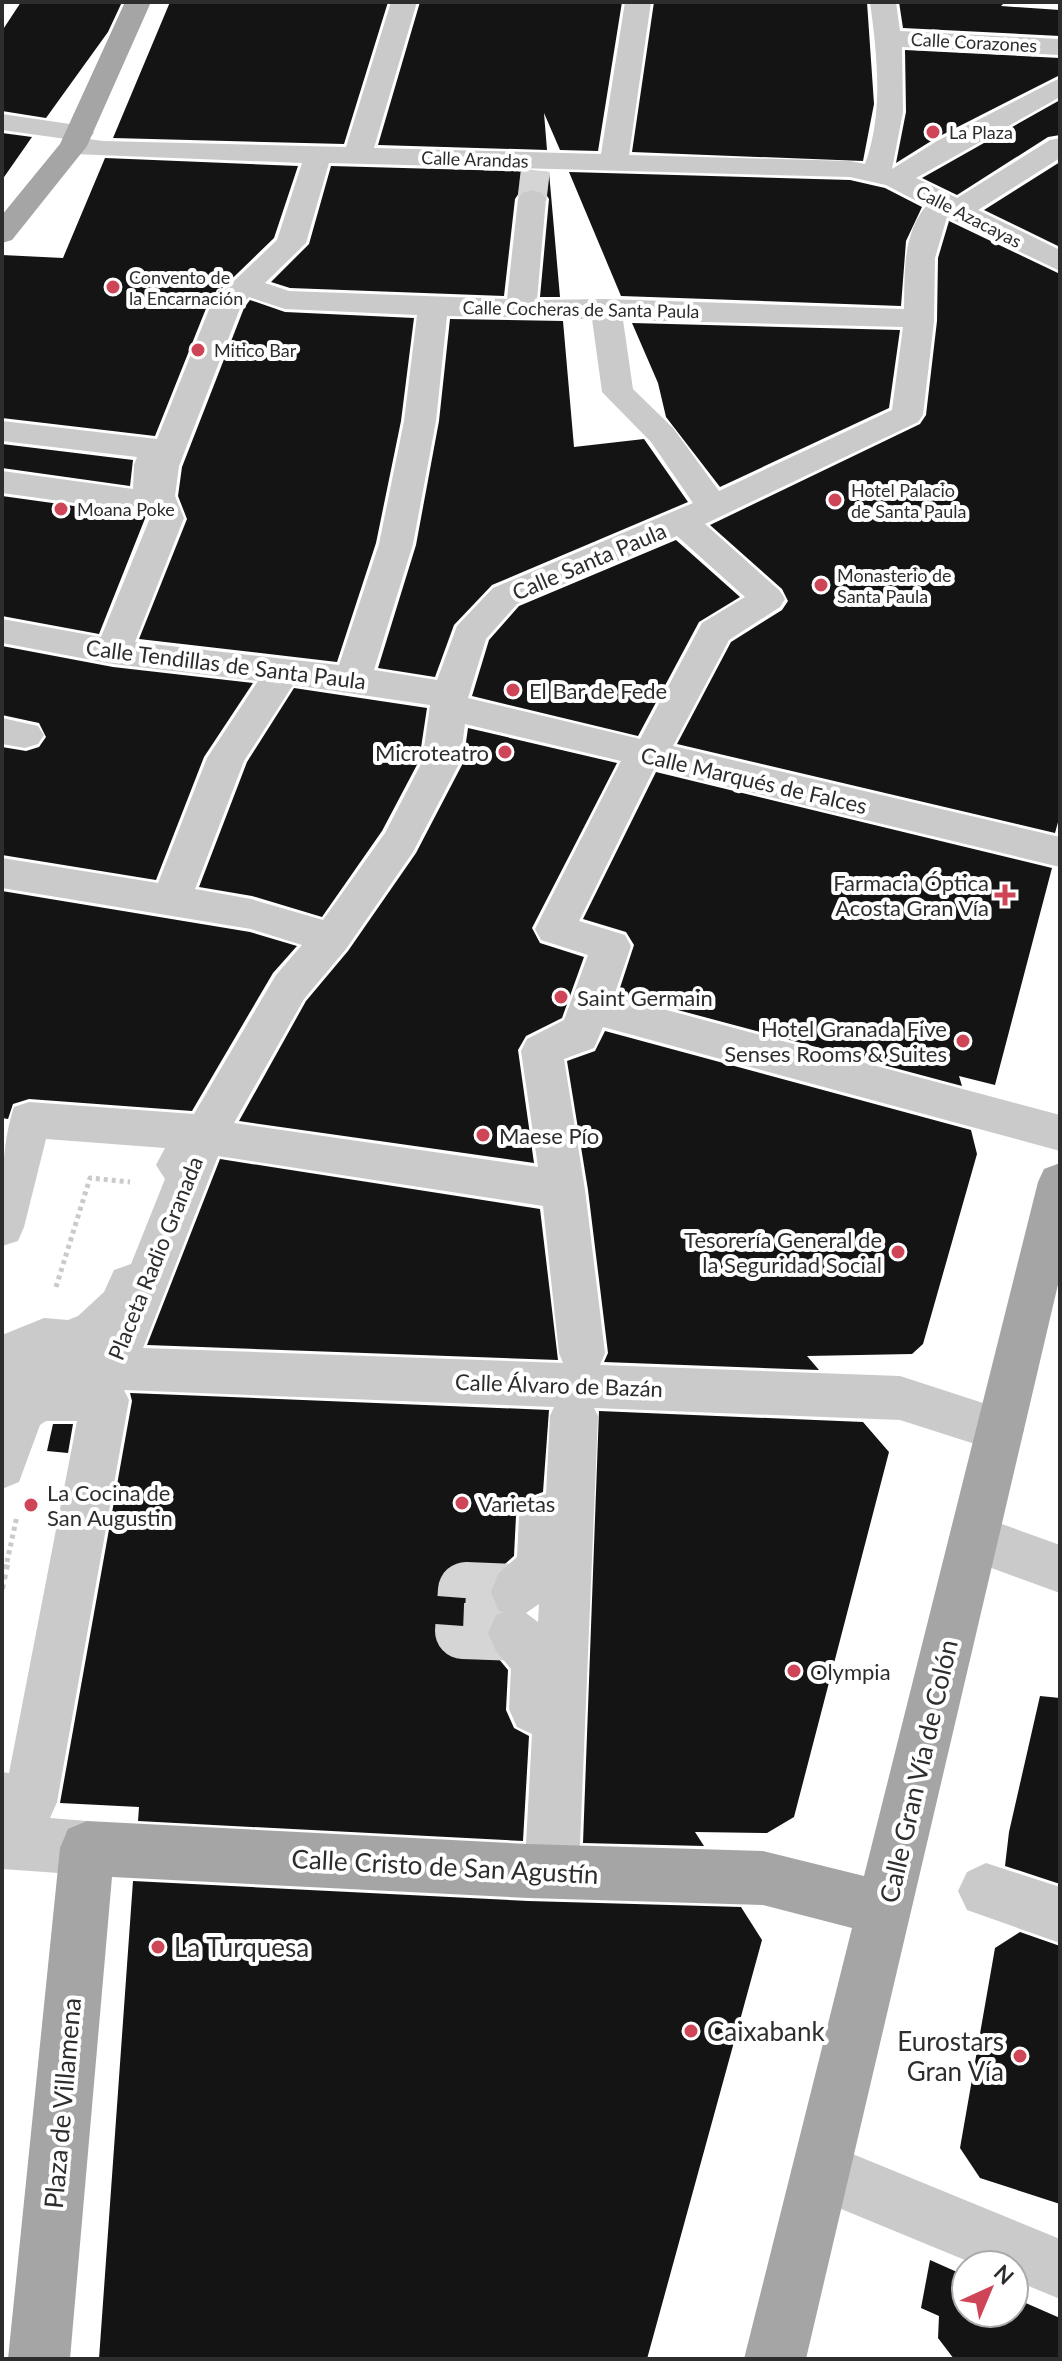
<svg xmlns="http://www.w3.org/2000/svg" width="1062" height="2361" viewBox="0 0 1062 2361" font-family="Lato,sans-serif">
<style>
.building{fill:#141414}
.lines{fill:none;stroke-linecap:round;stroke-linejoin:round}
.minor-tunnel-far1{stroke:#d5d5d5;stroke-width:29;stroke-dasharray:29 14;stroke-linecap:butt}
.minor-tunnel{stroke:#d5d5d5;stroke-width:56;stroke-dasharray:56 28;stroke-linecap:butt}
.path-far1{stroke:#cacaca;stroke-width:5;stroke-dasharray:4 4;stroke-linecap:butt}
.path{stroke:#cacaca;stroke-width:6;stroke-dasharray:5 5;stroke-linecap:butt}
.minor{fill:#cacaca;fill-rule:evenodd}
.major{fill:#a5a5a5;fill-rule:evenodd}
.poi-dot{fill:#cf4558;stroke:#fff;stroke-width:3}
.labels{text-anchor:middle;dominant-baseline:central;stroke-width:8;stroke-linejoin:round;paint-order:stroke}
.far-street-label{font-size:18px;fill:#2d2d2d;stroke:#fff}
.far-poi-label{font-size:18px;fill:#2d2d2d;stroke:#fff;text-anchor:start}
.street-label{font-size:22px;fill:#2d2d2d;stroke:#fff}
.poi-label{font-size:22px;fill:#2d2d2d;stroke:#fff;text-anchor:start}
.near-street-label{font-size:26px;fill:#2d2d2d;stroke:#fff}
.near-poi-label{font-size:26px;fill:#2d2d2d;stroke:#fff;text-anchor:start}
</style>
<rect width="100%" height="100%" fill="#fff"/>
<!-- building -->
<path class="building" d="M21,2H122L108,32L46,118L2,111V31Z
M170,2H388L344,144L113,138Z
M420,2H622L598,151L560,150L544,113L547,150L378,145Z
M654,2H867L874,104L863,161L632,152Z
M899,2H1005L1001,6L1060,10V36L903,28Z
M905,50L1060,58V75L936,138L896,163L906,112Z
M1060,100V135L1048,137L957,195L922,178Z
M2,133L32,137L2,180Z
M105,158L298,166L274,238L209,301L155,436L2,418V255L63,258Z
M1060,162V247L984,210Z
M331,166L549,172L560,297H540L549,199L544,191L533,187L521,190L515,199L504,296L290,288L271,282L309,244Z
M569,172L850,180L885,188L922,207L906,241L901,306L621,296Z
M949,221L1060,274V815L1055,833L677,744L731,642L782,610L788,601L782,589L710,525L920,424L926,415L937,321L938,258Z
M250,300L285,312L414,318L401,421L376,543L337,662L139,639L187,519L178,496L182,467L244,308Z
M450,319L563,321L574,447L644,439L688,502L492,585L454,625L435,677L378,668L416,545L439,421Z
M632,323L900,330L889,408L720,487L666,417L658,383Z
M2,444L133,460L130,486L2,468Z
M2,496L146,516L99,634L2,616Z
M676,540L740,597L699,622L638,736L472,696L489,640L519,606Z
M2,646L113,667L253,683L204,757L156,880L2,855V747L26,751L39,747L46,737L39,723L2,715Z
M294,688L427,708L419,761L382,831L322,917L252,896L199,887L247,762Z
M468,728L617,763L532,928L540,943L584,957L562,1018L526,1036L518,1050L534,1163L239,1121L306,1001L348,951L416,853L463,763Z
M656,772L1052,868L995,1085L959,1076L962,1086L618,994L634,945L626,932L583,919Z
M2,891L250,932L297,946L273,973L192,1111L29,1099L13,1104L8,1119L2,1118Z
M605,1031L971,1130L977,1154L923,1344L912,1354L807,1356L819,1370L604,1362L608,1353L588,1190L567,1061L595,1051Z
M220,1159L540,1209L558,1360L147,1345Z
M130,1393L549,1410L543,1492L524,1499L516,1516L514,1556L496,1572L488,1591L496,1612L485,1632L493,1652L508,1670L506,1710L514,1728L529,1736L523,1841L138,1821L139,1807L60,1803L132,1401Z
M599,1411L863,1422L889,1452L794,1817L767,1833L695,1832L704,1846L583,1843Z
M53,1424H73L68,1453L47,1451Z
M1040,1696L1060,1698V1884L1005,1866L1009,1832Z
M133,1881L528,1901L741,1907L762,1940L647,2359H99Z
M1020,1932L1060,1946V2204L980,2178L960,2148L995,1948Z
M930,2260L966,2276V2313H1014V2298L1060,2318V2359H954L938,2338L939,2316L921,2308Z"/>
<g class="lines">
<!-- minor-tunnel-far1 -->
<path class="minor-tunnel-far1" d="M532,199L536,165"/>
<!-- minor-tunnel -->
<path class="minor-tunnel" d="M514,1633L463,1631L466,1590L516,1592"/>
<!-- path-far1 -->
<path class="path-far1" d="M56,1287L90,1178L130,1182
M7,1562L17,1516"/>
<!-- path -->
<path class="path" d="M2,1589L8,1560"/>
<!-- minor -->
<path class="minor" d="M391,2H417L374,148L601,154L625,2H651L629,155L850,161L865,164C884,113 877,54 870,2H896L900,31L1060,39V55L902,47L903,112L892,169L937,141L1060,78V97L916,178L957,198L1050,140L1060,138V158L978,210L1060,250V271L947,217L935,258L934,321L923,415L918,422L705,524L780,591L785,599L780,607L729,640L673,746L1060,837V867L654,769L579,921L625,935L631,946L614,996L1060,1115V1151L603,1027L594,1048L564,1059L585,1190L605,1353L600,1365L900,1376L1017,1414L1024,1430L1017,1446L1000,1452L900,1420L594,1408L598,1416L580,1844L572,1863L553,1871L534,1863L526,1844L532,1734L517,1727L509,1709L511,1669L496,1651L488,1633L496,1615L504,1612L498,1610L491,1592L498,1574L517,1557L519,1517L527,1500L546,1494L550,1416L554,1407L124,1390L129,1400L57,1802L50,1818L87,1821L106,1829L114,1848L106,1867L87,1875L2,1869V1772L9,1773L77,1421H46L40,1425L19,1482L2,1489V1335L44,1318L68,1320L78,1316L104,1292L114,1270L131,1264L165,1179L156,1165L165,1148L46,1139L24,1227L18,1241L2,1246C2,1202 0,1148 14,1107L29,1102L194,1114L276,975L302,945L251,929L2,888V858L158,883L207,758L258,681L113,664L2,643V619L101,637L150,518L148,513L2,493V471L133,489L134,465L137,457L2,441V421L157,439L212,302L277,240L302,163L73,154L63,152L59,146L66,139L2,130V114L90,127L94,133L88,139L103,141L346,147ZM329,163L850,177L886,185L926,206C902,236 905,272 904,309L606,299L537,300L546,199L542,193L532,190L522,193L518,199L507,299L289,291L265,283L306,243ZM249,297L285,309L417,315L404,421L379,544L339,665L135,642L184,518L175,496L179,466L241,306ZM447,316L592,319L602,392L651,442L693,503L493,588L457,626L437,680L374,670L413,544L436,421ZM623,320L903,327L892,410L719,491L673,428L633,389ZM677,536L745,597L702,623L640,739L468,698L486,639L517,604ZM293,685L430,705L422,762L385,833L323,920L251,899L195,889L244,761ZM465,724L621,761L535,929L541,940L588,955L564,1020L527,1039L521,1051L538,1167L234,1123L304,999L346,949L413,852L460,762ZM218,1156L543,1206L559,1353L563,1363L143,1348ZM539,1604L538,1622L526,1613Z
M2,718L38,726L44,735L38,744L25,748L2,744Z
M974,1514L1060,1545V1593L956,1555L949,1538L956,1521Z
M986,1863L1060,1887V1943L967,1910L958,1891L967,1872Z
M821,2141L1060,2239V2299L1014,2280V2265H977L800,2192L791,2171L800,2150Z"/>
<!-- major -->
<path class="major" d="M125,2H151L87,146L12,240L2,243V215L60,144Z
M1060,1163V1276L806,2359H744L852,1928L763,1905L528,1898L112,1877L70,2359H8L60,1848L68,1829L87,1821L528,1844L763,1851L864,1876L1038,1182L1044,1169Z"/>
</g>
<!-- markers -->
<g class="poi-dot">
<circle cx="933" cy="132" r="8"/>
<circle cx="113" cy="287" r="8"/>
<circle cx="198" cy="350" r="8"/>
<circle cx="835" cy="500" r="8"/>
<circle cx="61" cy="509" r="8"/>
<circle cx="821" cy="585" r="8"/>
<circle cx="513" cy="690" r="8"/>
<circle cx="505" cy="752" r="8"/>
<path d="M1001 883h8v8h8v8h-8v8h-8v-8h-8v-8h8z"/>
<circle cx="561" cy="997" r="8"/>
<circle cx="963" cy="1041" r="8"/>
<circle cx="483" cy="1135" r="8"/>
<circle cx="898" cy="1252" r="8"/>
<circle cx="462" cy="1503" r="8"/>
<circle cx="31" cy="1505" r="8"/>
<circle cx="794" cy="1671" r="8"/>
<circle cx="158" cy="1947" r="8"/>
<circle cx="691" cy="2031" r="8"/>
<circle cx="1020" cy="2056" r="8"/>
</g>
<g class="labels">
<!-- far-street labels -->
<g class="far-street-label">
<text transform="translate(974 42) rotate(3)">Calle Corazones</text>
<text transform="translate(475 159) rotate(2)">Calle Arandas</text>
<text transform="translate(969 216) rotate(27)">Calle Azacayas</text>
<text transform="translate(581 309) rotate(1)">Calle Cocheras de Santa Paula</text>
</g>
<!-- far-poi labels -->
<g class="far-poi-label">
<text x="949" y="132">La Plaza</text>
<text x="129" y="277">Convento de<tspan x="129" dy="21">la Encarnación</tspan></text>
<text x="214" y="350">Mitico Bar</text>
<text x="851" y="490">Hotel Palacio<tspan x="851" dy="21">de Santa Paula</tspan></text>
<text x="77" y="509">Moana Poke</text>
<text x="837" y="575">Monasterio de<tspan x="837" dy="21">Santa Paula</tspan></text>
</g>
<!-- street labels -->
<g class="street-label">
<text transform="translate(589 561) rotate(-23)">Calle Santa Paula</text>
<text transform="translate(226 664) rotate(7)">Calle Tendillas de Santa Paula</text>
<text transform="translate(754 780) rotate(13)">Calle Marqués de Falces</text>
<text transform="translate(155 1258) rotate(-68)">Placeta Radio Granada</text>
<text transform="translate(559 1385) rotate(2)">Calle Álvaro de Bazán</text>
</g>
<!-- poi labels -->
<g class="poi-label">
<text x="529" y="690">El Bar de Fede</text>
<text x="489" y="752" text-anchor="end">Microteatro</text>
<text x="989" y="882" text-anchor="end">Farmacia Óptica<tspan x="989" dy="25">Acosta Gran Vía</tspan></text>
<text x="577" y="997">Saint Germain</text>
<text x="947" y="1028" text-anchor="end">Hotel Granada Five<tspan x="947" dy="25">Senses Rooms &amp; Suites</tspan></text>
<text x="499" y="1135">Maese Pío</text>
<text x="882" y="1239" text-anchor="end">Tesorería General de<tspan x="882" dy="25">la Seguridad Social</tspan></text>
<text x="47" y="1492">La Cocina de<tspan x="47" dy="25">San Augustin</tspan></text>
<text x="478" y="1503">Varietas</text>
<text x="810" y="1671">Olympia</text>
</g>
<!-- near-street labels -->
<g class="near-street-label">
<text transform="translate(918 1771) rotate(-77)">Calle Gran Vía de Colón</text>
<text transform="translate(445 1866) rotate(3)">Calle Cristo de San Agustín</text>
<text transform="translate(62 2103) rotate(-85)">Plaza de Villamena</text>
</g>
<!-- near-poi labels -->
<g class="near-poi-label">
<text x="174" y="1947">La Turquesa</text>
<text x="707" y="2031">Caixabank</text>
<text x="1004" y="2041" text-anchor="end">Eurostars<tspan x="1004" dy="30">Gran Vía</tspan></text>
</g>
</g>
<!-- border -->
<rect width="1062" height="2361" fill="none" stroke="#2d2d2d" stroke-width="8"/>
<!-- north arrow -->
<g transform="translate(990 2289) rotate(44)"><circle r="38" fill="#ffffff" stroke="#ababab" stroke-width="2"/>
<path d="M0-6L14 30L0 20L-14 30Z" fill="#cf4558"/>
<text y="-12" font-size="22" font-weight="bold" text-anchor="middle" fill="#2d2d2d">N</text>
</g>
</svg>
